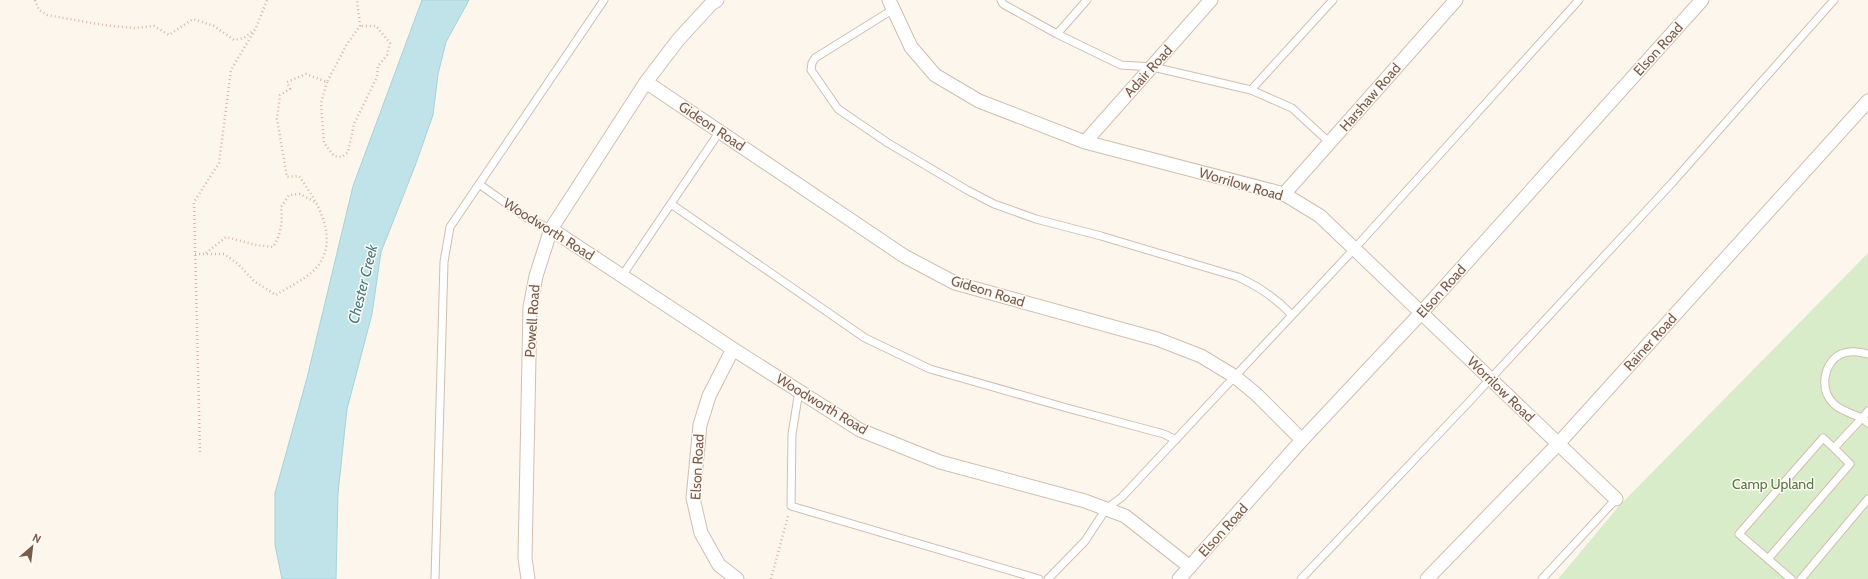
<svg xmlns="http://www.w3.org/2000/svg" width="1868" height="579" viewBox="0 0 1868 579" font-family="Cabin,sans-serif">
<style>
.green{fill:#d8ecc9}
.water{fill:#bfe3e8;stroke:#a5d3da}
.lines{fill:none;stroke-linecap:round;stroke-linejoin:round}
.lane-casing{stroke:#d1beb0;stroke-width:9}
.street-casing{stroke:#d1beb0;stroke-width:15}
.path{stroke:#d9b8a5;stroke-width:2.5;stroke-dasharray:1 3;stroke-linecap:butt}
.lane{stroke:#fff;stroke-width:7}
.street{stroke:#fff;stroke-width:13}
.labels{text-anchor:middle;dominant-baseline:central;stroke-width:3;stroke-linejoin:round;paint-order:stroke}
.street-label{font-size:14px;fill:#7a5c4d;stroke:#fffaf3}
.park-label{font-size:14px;fill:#537a41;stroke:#fffaf3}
.water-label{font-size:15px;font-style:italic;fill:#437c86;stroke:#fffaf3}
</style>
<rect width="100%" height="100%" fill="#fdf6ec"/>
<!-- green -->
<path class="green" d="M1868,253V579H1558L1619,506Z"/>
<!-- water -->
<path class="water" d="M422,0H469L446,42L438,74L433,115L415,166L381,252L372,314L347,409L338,493L336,579H282L275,545V493L307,378L353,186Z"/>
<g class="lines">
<defs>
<path id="lane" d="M1001,0L1003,4L1057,34L1121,65L1153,67L1251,90L1292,108L1330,143
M892,10L815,58L812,63L811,70L838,109L888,143L967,190L994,204L1036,219L1101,236L1238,277C1260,287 1276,298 1292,315
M1057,34L1087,0
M1251,90L1333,0
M479,184L527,218L551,229
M671,204L865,338L930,369L1067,408L1164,434L1176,440
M622,276L720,131
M1868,354C1859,352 1850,350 1841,354C1823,363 1819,390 1834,404C1841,411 1853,414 1862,418L1868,411
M799,391L792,434L791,506L1039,579
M1768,559L1850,464L1834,448
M435,579L444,262L450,227L604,0
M1048,579L1085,541L1106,509L1122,497L1355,248L1579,0
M1301,579L1468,403L1672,183L1834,0
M1542,579L1616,499
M1791,579L1739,534L1823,438L1834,448L1862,418L1868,423
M1801,579L1868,499"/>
<path id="street" d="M889,0L911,47L935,75L979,101L1085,142L1284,194L1320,216L1616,499
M646,82L904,256L955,283L1157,339L1201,356L1234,376L1256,394L1302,440
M1085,142L1211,0
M1284,194L1456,0
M551,229L733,349L860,430L940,462L1085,501L1125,516L1190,567
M733,349L709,396L700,425L693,498L701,533L719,565L737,579
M528,579L525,558L530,307L536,276L551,229L646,82L678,40L711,4L717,0
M1179,579L1302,440L1422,312L1702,0
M1427,579L1558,444L1868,101"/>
</defs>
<!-- lane casing -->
<use href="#lane" class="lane-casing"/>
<!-- street casing -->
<use href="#street" class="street-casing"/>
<!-- path -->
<path class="path" d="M35,0L39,10L47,15L103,25L134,28L154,26L169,35L193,19L214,26L234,40L244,38L254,30
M327,82L321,103L324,143L334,156L342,157L348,152L354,124L377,77L378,66L387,55L390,43L376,26H360
M206,253L226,237L256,245L273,247C281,235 283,221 281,207L289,195L300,194L317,203
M195,254H224L238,264L254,281L276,295C290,286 311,277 320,263C338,234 316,200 299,176L287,177L277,119L280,95L290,89L287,82L306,74L327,82L347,44L360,26L357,0
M200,452L194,202L219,163L231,70L256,28L267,0
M771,579L788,516"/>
<!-- lane -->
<use href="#lane" class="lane"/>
<!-- street -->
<use href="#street" class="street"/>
</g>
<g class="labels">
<!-- street labels -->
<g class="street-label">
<text transform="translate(1658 49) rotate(-48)">Elson Road</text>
<text transform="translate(1148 71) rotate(-48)">Adair Road</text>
<text transform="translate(1370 97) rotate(-49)">Harshaw Road</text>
<text transform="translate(712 126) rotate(34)">Gideon Road</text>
<text transform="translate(1241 184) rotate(16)">Worrilow Road</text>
<text transform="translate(549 229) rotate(32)">Woodworth Road</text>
<text transform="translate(988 291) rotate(17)">Gideon Road</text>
<text transform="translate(1441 291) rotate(-48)">Elson Road</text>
<text transform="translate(532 321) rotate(-86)">Powell Road</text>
<text transform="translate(1650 342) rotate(-48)">Rainer Road</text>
<text transform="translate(1501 389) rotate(44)">Worrilow Road</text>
<text transform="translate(822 404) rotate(31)">Woodworth Road</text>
<text transform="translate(697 467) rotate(-87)">Elson Road</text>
<text transform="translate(1223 530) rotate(-48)">Elson Road</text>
</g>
<!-- park labels -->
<g class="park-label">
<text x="1773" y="484">Camp Upland</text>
</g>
<!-- water labels -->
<g class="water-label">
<text transform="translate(363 284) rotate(-76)">Chester Creek</text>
</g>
</g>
<!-- north arrow -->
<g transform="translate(32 547) rotate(28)" stroke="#fffaf3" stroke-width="3" paint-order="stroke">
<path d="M0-3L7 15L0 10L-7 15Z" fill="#7a5c4d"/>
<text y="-6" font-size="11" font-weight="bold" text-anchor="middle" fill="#7a5c4d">N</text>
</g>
</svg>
